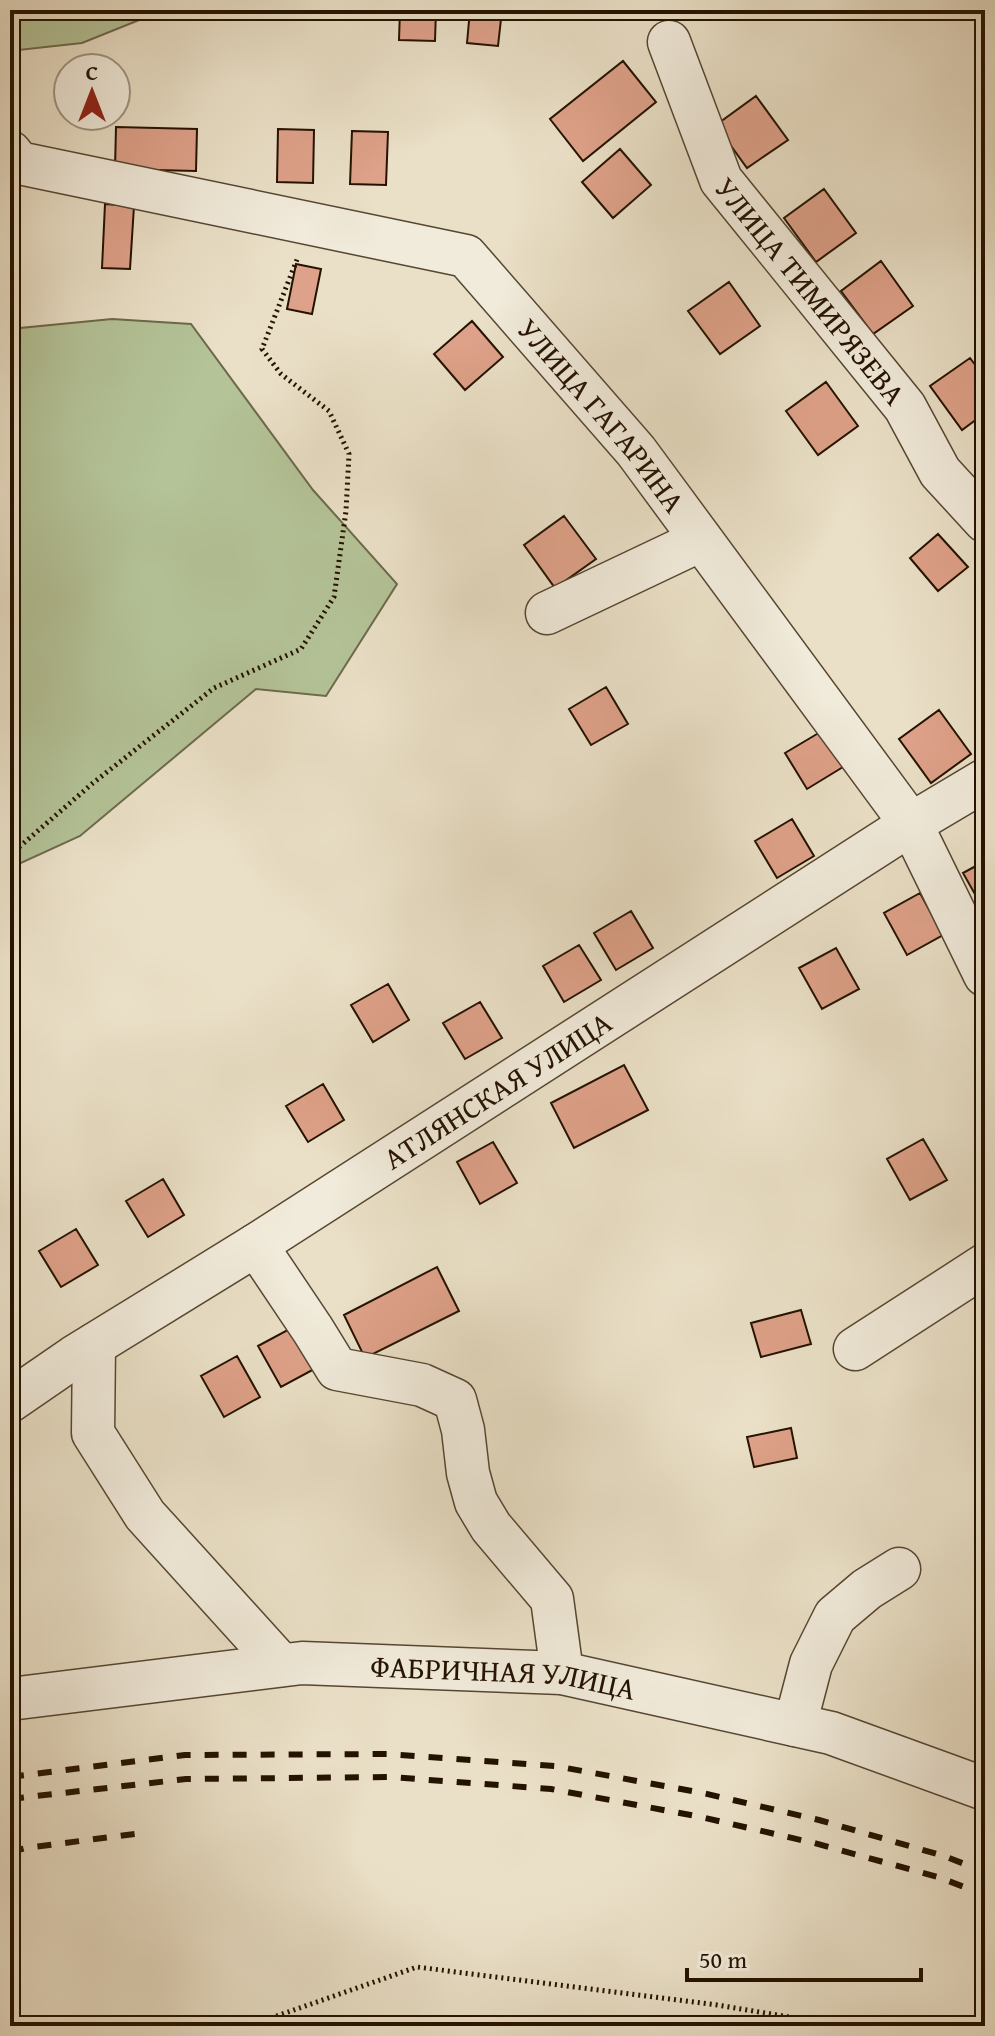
<svg xmlns="http://www.w3.org/2000/svg" width="995" height="2036" viewBox="0 0 995 2036" font-family="'Gentium Book Plus',serif">
<style>
.green{fill:#b4c398;stroke:#6c6a4c;stroke-width:2}
.building{fill:#dea189;stroke:#241200;stroke-width:2}
.lines{fill:none;stroke-linecap:round;stroke-linejoin:round}
.minor-casing{stroke:#564632;stroke-width:45}
.path{stroke:#241200;stroke-width:5;stroke-dasharray:2 4;stroke-linecap:butt}
.minor{stroke:#f1ebdb;stroke-width:42}
.rail{stroke:#241200;stroke-width:6;stroke-dasharray:14 14;stroke-linecap:butt}
.labels{text-anchor:middle;dominant-baseline:central;stroke-width:6;stroke-linejoin:round;paint-order:stroke}
.street-label{font-size:30px;fill:#241200;stroke:#f1ebdb}
</style>
<rect width="100%" height="100%" fill="#eae0c7"/>
<filter id="stains"><feTurbulence type="fractalNoise" baseFrequency=".0025" numOctaves="4"/><feColorMatrix values="0 0 0 0 .2 0 0 0 0 .09 0 0 0 0 .02 0 0 0 .5 -.17"/></filter>
<radialGradient id="worn" r=".72"><stop offset=".6" stop-color="#630" stop-opacity="0"/><stop offset="1" stop-color="#630" stop-opacity=".3"/></radialGradient>
<!-- green -->
<path class="green" d="M10,10H164L82,43L10,51Z
M112,319L191,324L313,490L397,584L326,696L256,689L80,836L10,868V329Z"/>
<!-- building -->
<path class="building" d="M400,10H436L435,41L399,40Z
M470,10H502L498,46L467,43Z
M623,61L656,102L583,161L550,119Z
M756,96L788,140L747,168L716,125Z
M116,127L197,129L196,171L115,169Z
M278,129L314,130L313,183L277,182Z
M352,131L388,132L386,185L350,184Z
M620,149L651,185L613,218L582,182Z
M824,189L856,233L816,262L784,218Z
M105,204L134,206L130,269L102,268Z
M881,261L913,306L873,334L841,291Z
M296,264L321,269L312,314L287,309Z
M729,282L760,326L720,354L688,311Z
M472,321L503,357L465,390L434,354Z
M970,358L985,378V413L962,430L930,386Z
M826,382L858,426L818,455L786,411Z
M564,516L596,559L555,588L524,545Z
M938,534L968,567L938,591L910,558Z
M606,687L628,724L591,745L569,709Z
M939,710L971,754L931,783L899,739Z
M822,731L843,767L807,789L785,753Z
M792,819L814,856L777,878L755,841Z
M985,861V912L963,873Z
M920,893L943,935L907,955L884,913Z
M631,911L653,948L616,970L594,933Z
M579,945L601,980L564,1002L543,966Z
M836,948L859,989L822,1009L799,968Z
M388,984L409,1020L373,1042L351,1005Z
M480,1002L502,1038L465,1059L443,1023Z
M624,1065L648,1110L574,1148L551,1103Z
M323,1084L344,1120L308,1142L286,1106Z
M923,1139L947,1180L910,1200L887,1159Z
M493,1142L517,1183L480,1204L457,1162Z
M163,1179L184,1215L148,1237L126,1201Z
M76,1229L98,1265L61,1287L39,1251Z
M437,1267L459,1311L365,1358L344,1315Z
M801,1310L811,1344L761,1357L751,1323Z
M295,1326L318,1367L281,1387L258,1346Z
M237,1356L260,1397L224,1417L201,1376Z
M791,1428L797,1458L754,1467L747,1437Z"/>
<g class="lines">
<defs>
<g id="minor">
<path id="s1" d="M669,42L721,180L905,407L940,472L985,521"/>
<path id="s2" d="M10,152L19,163L466,256L636,451L911,824L985,975"/>
<path d="M547,613L701,540"/>
<path d="M256,1245L313,1330L337,1369L422,1385L455,1400L463,1430L468,1473L476,1502L491,1527L552,1599L562,1673"/>
<path d="M94,1345L93,1433L145,1515L281,1665"/>
<path d="M855,1349L985,1265"/>
<path id="s3" d="M10,1401L74,1357L256,1245L911,824L985,780"/>
<path id="s4" d="M10,1699L302,1663L562,1673L831,1733L985,1789"/>
<path d="M795,1725L811,1664L835,1616L867,1589L899,1569"/>
</g>
</defs>
<!-- minor casing -->
<use href="#minor" class="minor-casing"/>
<!-- path -->
<path class="path" d="M10,855L93,783L214,688L301,649L334,597L346,511L349,454L329,411L281,374L262,349L298,257
M248,2026L417,1967L717,2005L844,2026"/>
<!-- minor -->
<use href="#minor" class="minor"/>
<!-- rail -->
<path class="rail" d="M10,1777L185,1755L387,1754L555,1766L703,1793L819,1820L944,1856L985,1872
M10,1799L186,1779L390,1777L551,1789L701,1817L814,1843L938,1877L985,1895
M10,1852L26,1848L142,1833"/>
</g>
<g class="labels">
<!-- street labels -->
<g class="street-label">
<text stroke="none"><textPath href="#s1" startOffset="290">УЛИЦА ТИМИРЯЗЕВА</textPath></text>
<text stroke="none"><textPath href="#s2" startOffset="680">УЛИЦА ГАГАРИНА</textPath></text>
<text stroke="none"><textPath href="#s3" startOffset="578">АТЛЯНСКАЯ УЛИЦА</textPath></text>
<text stroke="none"><textPath href="#s4" startOffset="496">ФАБРИЧНАЯ УЛИЦА</textPath></text>
</g>
</g>
<!-- margin -->
<rect width="995" height="2036" fill="none" stroke="#eae0c7" stroke-width="40"/>
<rect x="12" y="12" width="971" height="2012" fill="none" stroke="#241200" stroke-width="4"/>
<rect x="20" y="20" width="955" height="1996" fill="none" stroke="#241200" stroke-width="2"/>
<!-- north arrow -->
<g transform="translate(92 92)"><circle r="38" fill="#f1ebdb" stroke="#9f9483" stroke-width="2"/>
<path d="M0-6L14 30L0 20L-14 30Z" fill="#8f2418"/>
<text y="-12" font-size="22" font-weight="bold" text-anchor="middle" fill="#241200">С</text>
</g>
<!-- scale -->
<path d="M687 1968v12h234v-12" fill="none" stroke="#241200" stroke-width="4"/>
<text x="699" y="1968" font-size="24" fill="#241200" stroke="#f1ebdb" stroke-width="6" paint-order="stroke">50 m</text>
<rect width="100%" height="100%" filter="url(#stains)"/>
<rect width="100%" height="100%" fill="url(#worn)"/>
</svg>
